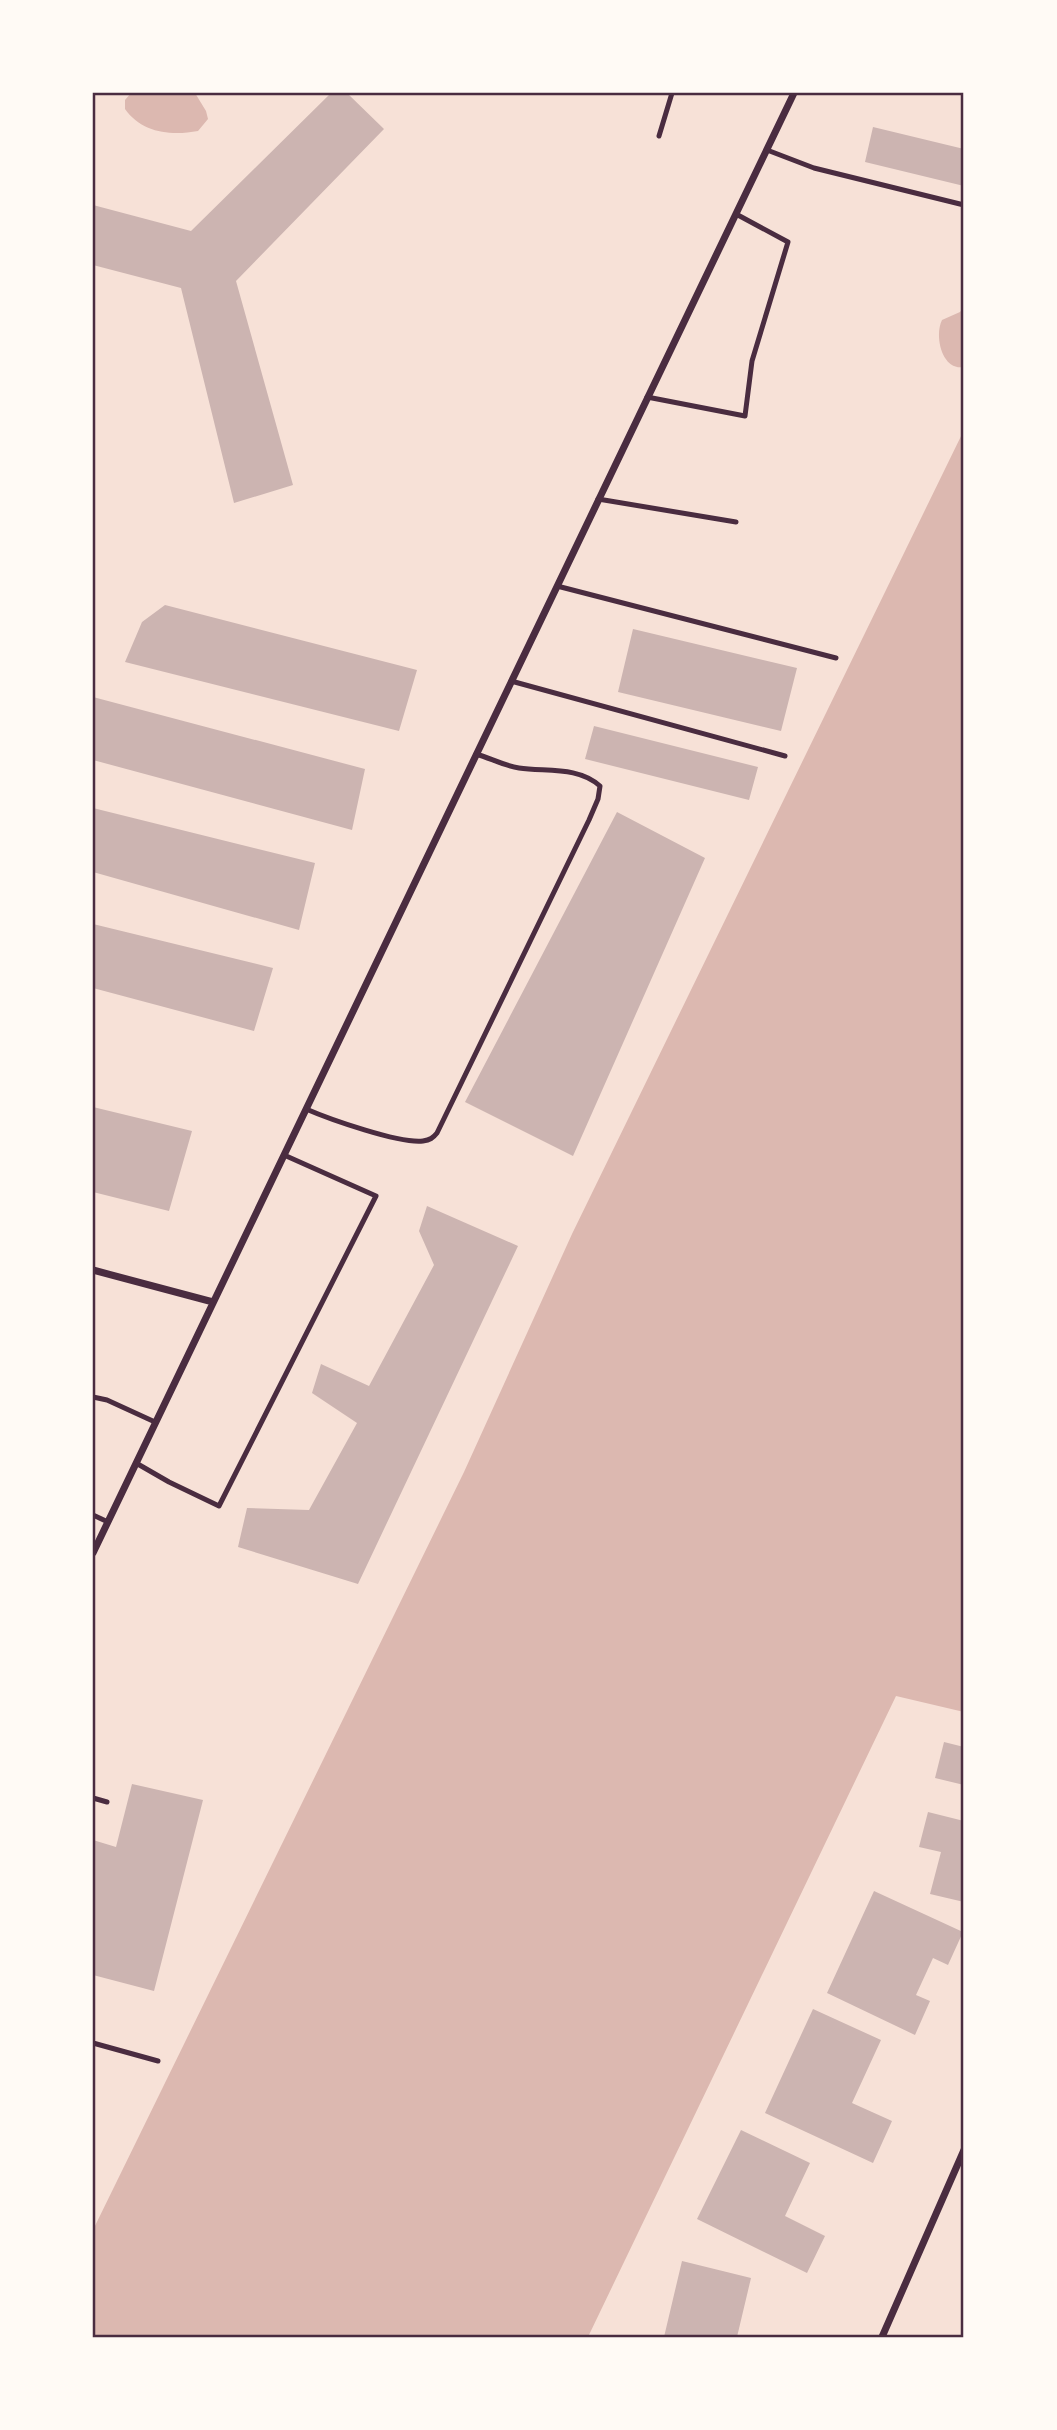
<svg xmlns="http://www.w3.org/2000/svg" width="1057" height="2430" viewBox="0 0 1057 2430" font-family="Commissioner,sans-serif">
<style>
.water{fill:#dcb8b0}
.building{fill:#ccb4b1}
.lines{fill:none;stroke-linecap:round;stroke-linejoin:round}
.service{stroke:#4a2c40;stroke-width:5}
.minor{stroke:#4a2c40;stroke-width:7}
.neatline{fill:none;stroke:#4a2c40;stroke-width:2.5}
</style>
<rect width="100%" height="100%" fill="#f7e1d7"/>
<!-- water -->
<path class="water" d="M131,93H195L206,111L208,119L198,131C171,136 142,133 125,109V100Z
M964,307V367C942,371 934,336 942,320L960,312Z
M964,430V1712L896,1696L588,2337H93V2230L464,1472L572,1234Z"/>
<!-- building -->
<path class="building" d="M331,93H347L384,129L236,281L293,485L234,503L181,288L93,265V205L191,231Z
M873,127L964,149V186L865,162Z
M165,605L417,670L399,731L125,662L142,622Z
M633,629L797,668L781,731L618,692Z
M93,697L365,769L352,830L93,760Z
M594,726L758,767L749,800L585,759Z
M93,808L315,863L299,930L93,872Z
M617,812L705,858L573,1156L465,1102Z
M93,924L273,968L254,1031L93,988Z
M93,1107L192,1131L169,1211L93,1192Z
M427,1206L518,1246L358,1584L238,1547L247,1508L309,1510L357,1423L312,1393L321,1364L369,1386L434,1265L419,1231Z
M944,1742L964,1747V1785L935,1778Z
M132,1784L203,1800L154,1991L93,1975L95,1906H93V1840L116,1847Z
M928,1812L964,1821V1902L930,1894L941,1852L919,1847Z
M874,1891L963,1932L948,1965L933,1958L916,1995L930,2001L915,2035L827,1993Z
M813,2009L881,2040L852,2103L892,2121L873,2163L765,2113Z
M741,2130L810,2163L785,2216L825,2236L807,2273L697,2219Z
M682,2261L751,2278L737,2337H664Z"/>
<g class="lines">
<!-- service -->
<path class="service" d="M659,136L672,93
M767,150L814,168L964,205
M647,397L745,416L752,361L788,242L736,214
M598,499L736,522
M557,586L836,658
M511,681L785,756
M306,1109C329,1119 400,1144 423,1141C430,1140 433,1138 437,1133L589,820L598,799L600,786C578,766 546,772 519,768C505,766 490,758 476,754
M93,1397L107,1400L155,1422
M136,1463L169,1482L219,1506L376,1196L284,1155
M93,1515L108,1522
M93,1798L107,1802
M93,2043L158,2061"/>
<!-- minor -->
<path class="minor" d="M93,1270L213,1302
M93,1553L794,93
M882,2337L964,2150"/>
</g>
<!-- border -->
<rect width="1057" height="2430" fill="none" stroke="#fffaf5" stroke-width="189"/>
<rect x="94" y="94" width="868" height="2242" class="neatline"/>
</svg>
